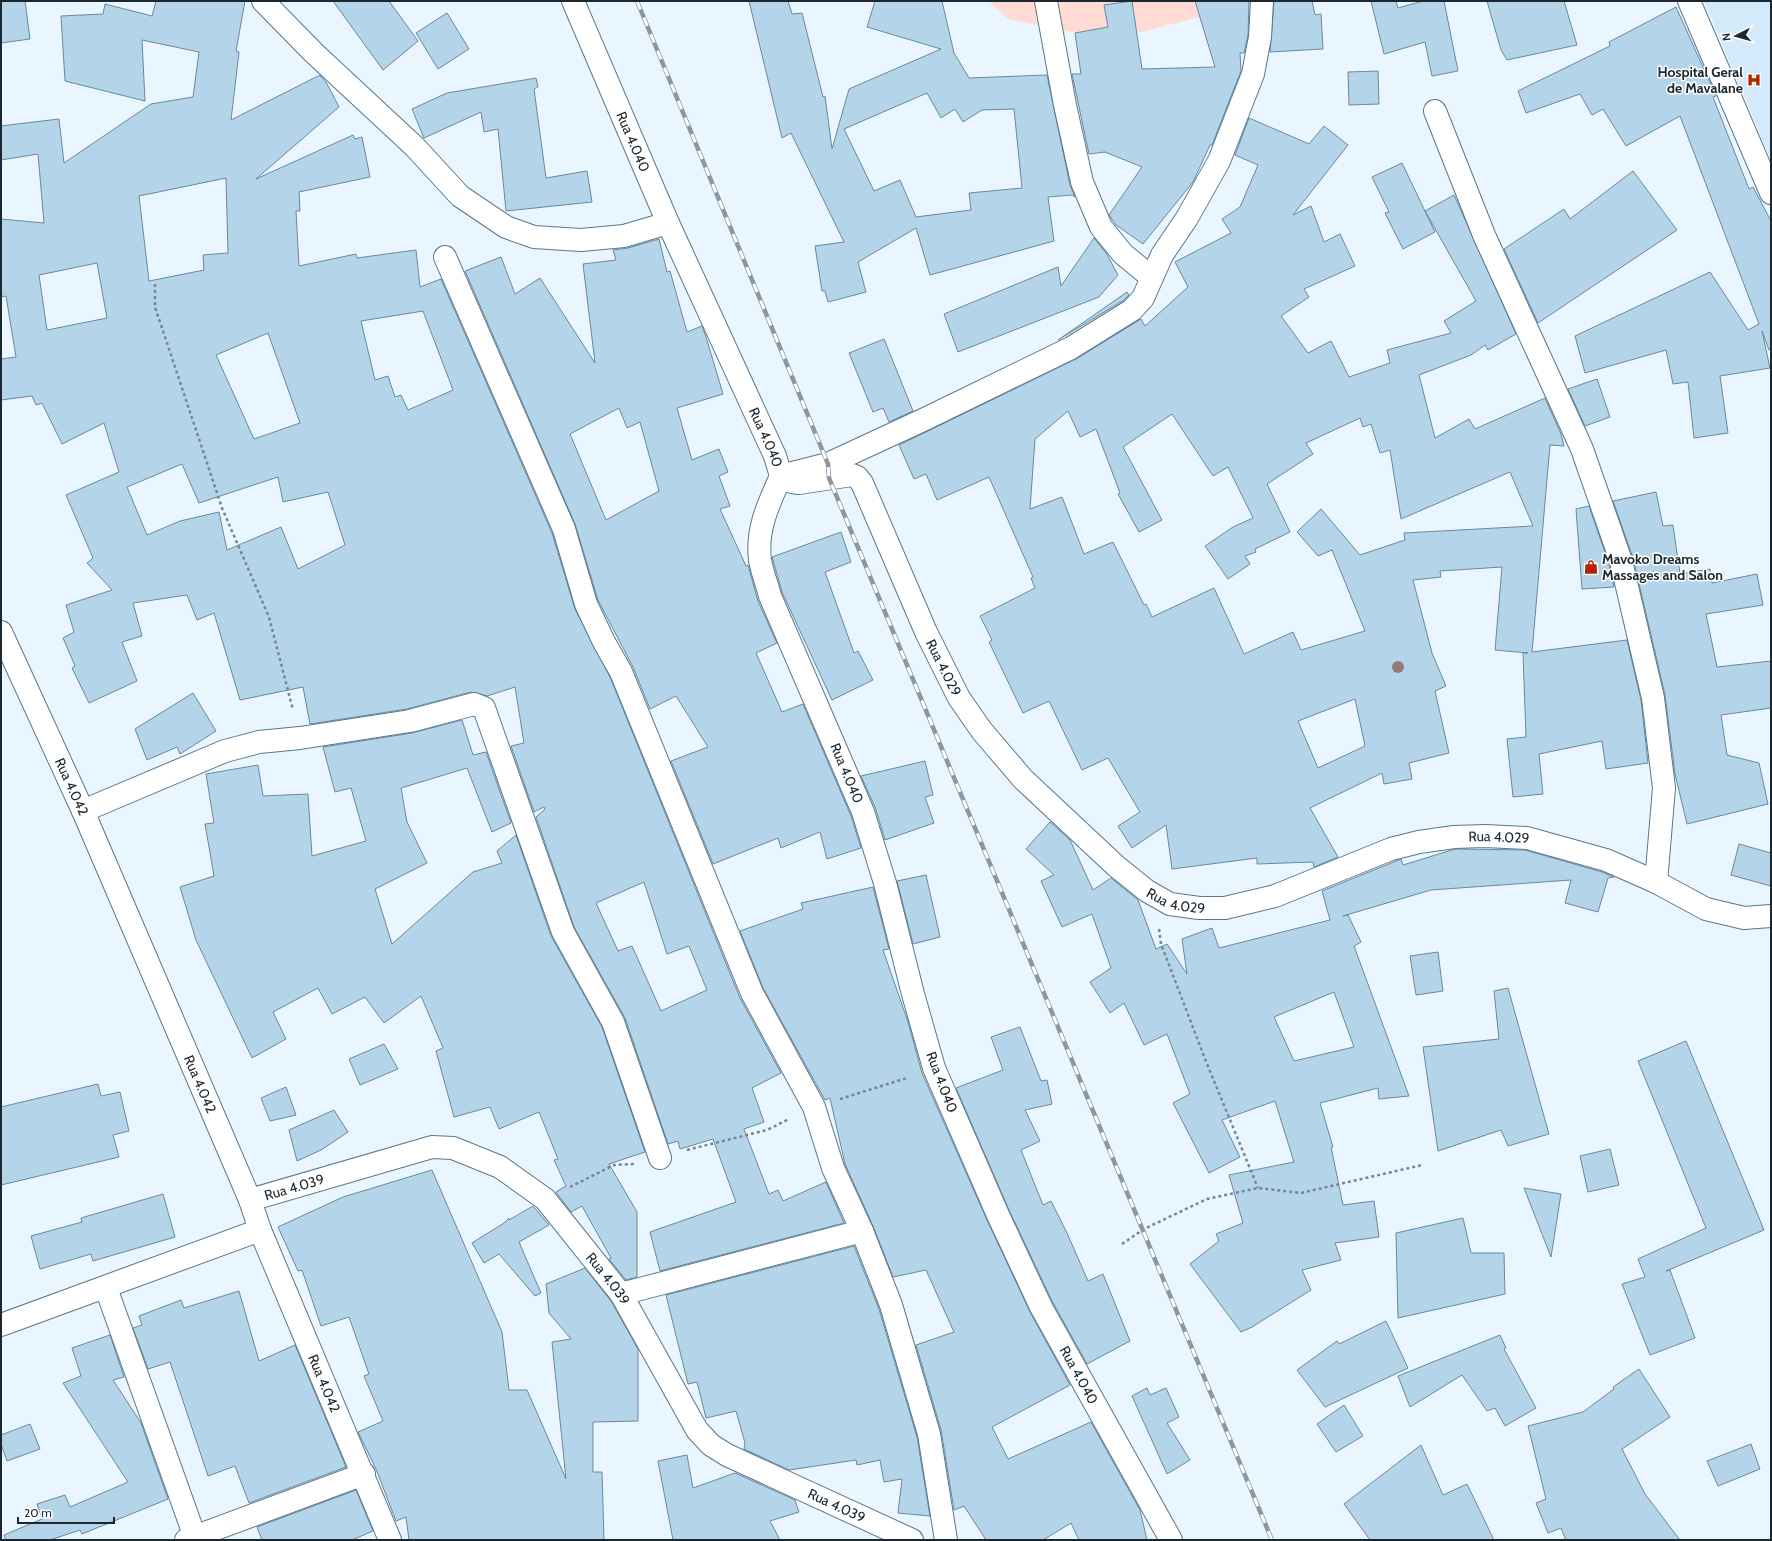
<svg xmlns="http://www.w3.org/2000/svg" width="1772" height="1541" viewBox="0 0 1772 1541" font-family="Cabin,sans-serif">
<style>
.built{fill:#d3eafa}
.green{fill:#ffdbd3}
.building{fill:#b4d4e9;stroke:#6a889c;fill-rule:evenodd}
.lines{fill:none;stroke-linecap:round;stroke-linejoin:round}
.minor-casing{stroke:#59778a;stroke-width:24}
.tertiary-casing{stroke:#59778a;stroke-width:24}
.path{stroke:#78858e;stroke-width:2.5;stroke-dasharray:3 3;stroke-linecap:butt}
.minor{stroke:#fff;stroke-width:22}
.tertiary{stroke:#fff;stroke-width:22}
.rail-casing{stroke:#8a97a0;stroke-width:4.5}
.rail{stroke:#fff;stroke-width:3;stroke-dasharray:9;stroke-linecap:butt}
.tree{fill:#957b78}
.labels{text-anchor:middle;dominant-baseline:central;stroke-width:3;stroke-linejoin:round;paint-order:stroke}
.poi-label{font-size:14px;font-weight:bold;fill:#1b2830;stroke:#fff;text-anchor:end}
.street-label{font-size:14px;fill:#1b2830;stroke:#fff}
</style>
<rect width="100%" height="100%" fill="#e9f6ff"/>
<!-- built -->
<path class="built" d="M1704,1H1771V160Z"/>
<!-- green -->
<path class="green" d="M988,1H1262L1110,40L1008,19Z"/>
<!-- building -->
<path class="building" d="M1,1H25L30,39L1,43Z
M156,1H245L236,51L239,52L231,120L320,75L326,82L339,107L256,179L353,135L355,139L362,137L370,177L299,192L300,211H296L299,266L356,254L357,258L416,250L420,287L441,279L552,533L575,609L610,677L740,998L781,1073L752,1088L764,1122L744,1129L769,1194L778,1190L783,1201L826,1182L844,1223L660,1271L650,1232L736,1202L713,1139L680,1149L678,1141L668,1144L625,1018L574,927L536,817L545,809L544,807L534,812L511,746L524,743L515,687L487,696L471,692L407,709L310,724L303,687L240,700L214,613L197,620L187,595L133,603L142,636L122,642L137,681L89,703L72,668L75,666L63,638L74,632L66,605L112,590L87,563L93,558L66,495L119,472L104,423L62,444L42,403L36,405L32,396L1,400V359L16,357L6,296L1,297V219L44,223L38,154L1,160V126L59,119L64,163L151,104L193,97L199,52L142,40L145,101L65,81L61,16L103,14L105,4L152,16ZM226,178L228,253L203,255L204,270L149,281L139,196ZM97,263L107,318L47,330L39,275ZM423,311L453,390L408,410L401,395L395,397L388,376L375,380L361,321ZM268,333L300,423L254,439L216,355ZM182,464L199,503L278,477L283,502L328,492L345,545L298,569L281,527L227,550L219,512L180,521L147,535L127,487ZM644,882L667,954L689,946L707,990L661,1011L632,946L618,951L596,903Z
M333,1H389L418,41L383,70Z
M749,1H788L792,14L802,13L823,97L825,96L832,149L849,89L941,49L867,27L875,1H942L954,53L969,78L1047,75L1070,185L1075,197L1072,195L1048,197L1054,241L930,275L916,228L858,262L866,292L828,302L825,291H822L815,246L844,242L791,133L782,138ZM927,93L941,118L955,109L963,122L982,110L1014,109L1022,188L969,193L971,210L916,217L900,180L874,191L844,129Z
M1132,1L1142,69L1215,67L1195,1H1249L1248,35L1244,53H1240L1241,71L1212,145H1210L1193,182L1143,244L1116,225L1109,215L1142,167L1105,152L1089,154L1072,74H1081L1075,33L1108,27L1104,5Z
M1274,1H1312L1315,15L1321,14L1323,49L1270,52Z
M1371,1H1396L1398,8L1423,1H1444L1458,71L1432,76L1425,42L1384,54Z
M1487,1H1564L1577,45L1507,60L1501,50Z
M1676,7L1716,96L1713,97L1749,189L1753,187L1771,221V349L1769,350L1762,331L1770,368L1720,376L1728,433L1694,438L1688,382L1673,384L1666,350L1585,373L1575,336L1710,272L1748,330L1759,324L1680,116L1626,146L1603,109L1592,115L1580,94L1526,113L1518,91L1610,46L1609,42Z
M447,13L469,49L438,69L416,33Z
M1378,71L1379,104L1349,105L1348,72Z
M536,78L538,87L534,89L546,178L587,171L592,202L506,211L498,129L484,132L481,112L424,138L412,109L447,93Z
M1249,118L1309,144L1324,126L1348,145L1293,215L1311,206L1324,242L1340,234L1355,266L1304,289L1309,297L1281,316L1308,353L1331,341L1349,377L1390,363L1387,350L1451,333L1444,321L1476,301L1425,211L1454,195L1516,334L1488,350L1485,345L1471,355L1419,375L1435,438L1469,419L1475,429L1545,398L1561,434L1564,446L1550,445L1532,652L1627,640L1641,700L1648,763L1606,769L1602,741L1539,754L1543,794L1513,797L1507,739L1526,737L1523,653H1528L1495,650L1502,567L1440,571L1441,577L1413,580L1432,653L1446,686L1435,691L1449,753L1409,763L1412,779L1384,784L1382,773L1310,808L1338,857L1314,867L1313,862L1257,864V858L1172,869L1166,825L1132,848L1118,826L1140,812L1108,758L1082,770L1049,701L1023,713L989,642L992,640L980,616L1035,588L1031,578L1033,577L989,477L937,500L926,474L914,479L899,445L1076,359L1141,319L1145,326L1188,287L1175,262L1231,233L1222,219L1240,207L1258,165L1235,155ZM1068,411L1080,437L1096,429L1120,493L1118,494L1139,532L1162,520L1123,447L1172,414L1213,476L1228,467L1253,518L1233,527L1205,546L1228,579L1250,564L1245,556L1256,552L1255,549L1290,532L1267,484L1313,454L1306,443L1360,418L1363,427L1371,424L1380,453L1390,450L1401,519L1510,472L1533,526L1404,533L1405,540L1360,555L1321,509L1297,532L1318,556L1332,550L1365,631L1301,650L1293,632L1244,654L1214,588L1152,617L1146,604L1144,605L1113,542L1084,554L1062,497L1030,509L1035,439ZM1355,699L1365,746L1318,768L1298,721Z
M1402,163L1435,232L1403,249L1385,213L1389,212L1372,177Z
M1633,171L1677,230L1538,323L1504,249L1564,209L1570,219Z
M1094,238L1106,253L1118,275L1099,297L958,352L944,314L1058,267L1061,286Z
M659,239L667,272L670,271L687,332L702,326L706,337L723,394L677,408L692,460L719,449L728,472L719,476L730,506L720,509L746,566L748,565L758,601L777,643L756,653L782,712L803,704L851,816L861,848L827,859L820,832L781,848L778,838L713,864L671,761L708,747L676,696L650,709L633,667L598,600L575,524L465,271L501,257L515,294L540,278L595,363L583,264L616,260L613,250L628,248ZM619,408L627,428L640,422L659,491L606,520L570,434Z
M1127,292L1129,295L1124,300L1058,340Z
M884,339L913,411L889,422L883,408L873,412L849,353Z
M1597,379L1610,417L1585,426L1568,389Z
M1656,492L1663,526L1673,525L1680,574L1710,569L1712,583L1757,574L1763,605L1706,614L1717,667L1771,661V708L1721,715L1727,755L1759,763L1768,804L1687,824L1675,774L1665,695L1633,558L1613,501Z
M1589,506L1609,564L1614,587L1582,589L1576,509Z
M841,532L851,562L825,572L854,653L858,651L873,680L832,700L782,592L772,557Z
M193,693L216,731L180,754L177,747L147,760L135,729Z
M462,720L473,755L486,752L511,823L492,832L467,768L401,788L407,822L427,863L375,889L392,944L473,872L502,863L497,851L516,835L551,936L602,1027L645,1152L609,1164L637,1212V1277L626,1280L609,1259L611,1258L582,1206L571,1212L556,1192L566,1186L554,1160L558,1159L539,1112L499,1129L490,1107L454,1117L436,1051L443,1048L421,996L384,1023L365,997L332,1014L318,988L273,1012L286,1039L252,1058L196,940L180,887L214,876L205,824L214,823L206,774L258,765L263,796L308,794L312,856L366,841L351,788L335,792L323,747L412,733Z
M925,761L933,795L925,797L934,823L885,840L875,807L861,776Z
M1050,822L1070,840L1093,890L1111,878L1138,900L1156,949L1167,944L1187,974L1182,939L1212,928L1219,948L1330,920L1322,891L1401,859L1403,865L1455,849L1525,850L1602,872L1614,877L1608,878L1598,912L1565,903L1571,880L1431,890L1343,916L1348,915L1361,942L1354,946L1409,1096L1379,1099L1378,1088L1320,1103L1333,1147H1331L1343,1205L1374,1201L1379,1237L1335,1243L1341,1260L1302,1270L1311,1290L1252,1327L1241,1332L1190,1264L1219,1241L1216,1234L1243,1223L1229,1175L1294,1162L1275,1101L1222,1120L1240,1157L1209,1173L1173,1103L1190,1094L1167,1034L1144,1045L1124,1003L1110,1013L1090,982L1111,968L1092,914L1062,927L1041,881L1054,875L1026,849ZM1334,992L1354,1047L1294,1061L1274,1017Z
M1739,844L1771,853V886L1731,875Z
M926,875L940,937L913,944L897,881Z
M873,887L889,949L883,950L908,1022L922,1073L987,1220L1030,1312L1070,1385L992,1427L1008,1459L1091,1422L1140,1510L1147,1540H1079L1071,1523L1043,1540H986L964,1506L954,1510L941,1430L916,1345L954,1332L926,1270L893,1277L873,1226L845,1164L830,1098L825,1100L763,988L740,931L803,909L801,903Z
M1438,952L1443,991L1416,995L1410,956Z
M1508,988L1549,1134L1508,1146L1501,1130L1438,1151L1423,1047L1499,1039L1494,991Z
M1020,1027L1041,1081L1047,1080L1052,1104L1025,1110L1040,1141L1021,1150L1043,1205L1051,1201L1067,1233L1088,1281L1103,1274L1130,1341L1087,1364L1052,1301L1009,1210L956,1088L1003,1070L991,1037Z
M1686,1041L1764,1230L1666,1271L1670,1270L1695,1338L1650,1355L1622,1284L1645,1277L1638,1259L1706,1228L1638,1061Z
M384,1044L398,1069L360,1085L349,1059Z
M98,1084L101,1096L120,1092L129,1131L113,1135L119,1157L1,1185V1107Z
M286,1087L296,1115L270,1121L261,1098Z
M334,1110L348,1132L321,1150L297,1161L289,1130Z
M1610,1149L1619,1185L1588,1192L1580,1156Z
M432,1170L502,1332L509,1390H527L566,1479L552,1342L571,1339L549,1313L546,1284L585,1268L611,1301L638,1349V1421L593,1422V1472H602L604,1540H409L406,1517L396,1521L376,1469L358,1432L383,1421L364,1376L369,1374L349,1317L321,1326L302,1270L298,1271L278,1227L343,1197Z
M1524,1188L1561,1194L1551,1257Z
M163,1194L175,1237L93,1261L91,1254L40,1269L31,1236L82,1222L81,1218Z
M533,1206L549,1225L519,1242L541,1293L535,1296L499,1254L484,1263L472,1243L504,1223L509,1218V1220Z
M1463,1218L1471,1253H1504L1505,1294L1398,1318L1396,1233Z
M854,1246L879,1309L917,1437L930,1516L898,1513L902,1479L884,1482L880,1460L857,1465L856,1460L789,1470L744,1449L745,1443L736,1411L706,1418L697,1382L688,1384L666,1295Z
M239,1291L259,1361L295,1345L346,1467L249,1503L235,1466L208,1476L170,1362L148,1369L133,1328L142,1325L139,1316L181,1300L184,1308Z
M1386,1321L1408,1368L1325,1407L1297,1370L1337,1341L1339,1344Z
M110,1335L124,1377L113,1380L141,1423L168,1499L82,1534L80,1530L50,1540H6L4,1535L42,1519L37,1504L65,1495L70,1507L128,1482L63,1383L81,1376L72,1348Z
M1500,1335L1506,1348L1504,1349L1536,1408L1505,1426L1495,1408L1487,1411L1462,1375L1410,1407L1398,1376Z
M1639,1369L1670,1417L1622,1449L1645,1494L1680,1540H1566L1561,1528L1548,1533L1536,1503L1546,1499L1528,1426L1583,1412L1614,1389L1613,1387Z
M1147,1388L1150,1395L1166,1388L1179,1417L1167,1423L1190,1460L1167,1474L1132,1396Z
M1344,1405L1363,1436L1336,1452L1317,1424Z
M30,1424L40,1449L7,1461L1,1444V1435Z
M1751,1444L1760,1469L1718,1486L1707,1461Z
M1421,1445L1443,1495L1467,1484L1494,1540H1370L1344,1504Z
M687,1455L693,1488L735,1473L795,1500L799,1512L770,1521L780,1540H673L658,1461Z
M356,1490L373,1531L352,1540H262L257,1527Z"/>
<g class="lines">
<defs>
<g id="minor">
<path d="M263,1L314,53L415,147L460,196L506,227L534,237L581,240L624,236L668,223"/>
<path d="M1046,1L1065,105L1082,182L1101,227L1123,254L1151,277"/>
<path d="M1689,1L1771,193"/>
<path d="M1435,111L1484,235L1582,449L1621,561L1653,698L1664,788L1656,882"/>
<path d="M445,257L564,529L586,604L604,642L621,672L752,993L814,1107L833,1168L862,1231L891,1305L929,1434L946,1540"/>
<path id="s1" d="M1,632L83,811L250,1200L260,1230L390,1540"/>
<path d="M83,811L225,751L259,742L300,738L410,721L474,704L484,708L563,932L613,1022L660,1158"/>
<path id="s2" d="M250,1200L432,1147L453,1148L500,1167L545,1199L621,1294L697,1430L711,1445L727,1455L912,1540"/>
<path d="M106,1288L196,1540"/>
<path d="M621,1294L862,1231"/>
<path d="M1,1325L260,1230"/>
<path d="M186,1540L364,1474"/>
<path d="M1171,1540L1041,1307L998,1215L934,1068L913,994L885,883L863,812L770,596C767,584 762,572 760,560C756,529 769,503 781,476L828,464L923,420L1071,348L1132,310L1143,298L1162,255L1187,218L1219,161L1253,74L1260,37L1262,1"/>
</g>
<g id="tertiary">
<path id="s3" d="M573,1L668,223L775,456L781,476L792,482L799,483L852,475L857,477L862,483L926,632L959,698L982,731L1023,779L1116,866L1147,891L1170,904L1199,908H1225L1275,896L1391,849L1419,842L1454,837L1485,836L1527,838L1606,860L1656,882L1706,909L1744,918L1771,916"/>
</g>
</defs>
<!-- minor casing -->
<use href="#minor" class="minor-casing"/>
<!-- tertiary casing -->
<use href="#tertiary" class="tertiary-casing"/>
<!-- path -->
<path class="path" d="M155,284V307L222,508L269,617L293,710
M1159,929L1161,944L1205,1059L1258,1188
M840,1099L907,1078
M687,1150L767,1130L789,1119
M570,1187L614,1165L634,1164
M1122,1244L1144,1229L1207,1199L1258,1188L1301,1193L1422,1165"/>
<!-- minor -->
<use href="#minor" class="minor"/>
<!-- tertiary -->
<use href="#tertiary" class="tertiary"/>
<defs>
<path id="rail" d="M637,1L828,464L829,478L1272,1540"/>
</defs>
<!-- rail casing -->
<use href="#rail" class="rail-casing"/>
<!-- rail -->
<use href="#rail" class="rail"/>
</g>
<!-- trees -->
<circle class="tree" cx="1398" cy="667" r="6"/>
<!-- icons -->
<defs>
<symbol id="hospital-bare" viewBox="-9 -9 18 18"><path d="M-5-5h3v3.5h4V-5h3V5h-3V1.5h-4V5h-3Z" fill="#b12500" stroke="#fff" stroke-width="2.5" paint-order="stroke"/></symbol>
<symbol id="shop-bare" viewBox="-9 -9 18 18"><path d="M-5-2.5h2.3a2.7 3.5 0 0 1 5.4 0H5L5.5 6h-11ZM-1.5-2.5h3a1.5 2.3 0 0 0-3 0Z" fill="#b12500" stroke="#fff" stroke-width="2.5" paint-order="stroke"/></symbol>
</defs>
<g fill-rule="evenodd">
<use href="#hospital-bare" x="1744" y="70" width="20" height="20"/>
<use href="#shop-bare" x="1581" y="557" width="20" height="20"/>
</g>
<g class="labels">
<!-- poi labels -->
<g class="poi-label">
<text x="1743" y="72">Hospital Geral<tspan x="1743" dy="16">de Mavalane</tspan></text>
<text x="1602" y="559" text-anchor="start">Mavoko Dreams<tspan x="1602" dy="16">Massages and Salon</tspan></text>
</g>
<!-- street labels -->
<g class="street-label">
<text stroke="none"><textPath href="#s3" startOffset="153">Rua 4.040</textPath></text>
<text stroke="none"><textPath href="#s3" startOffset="477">Rua 4.040</textPath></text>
<text stroke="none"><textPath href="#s3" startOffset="807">Rua 4.029</textPath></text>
<text transform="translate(847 773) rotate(67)">Rua 4.040</text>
<text stroke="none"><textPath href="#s1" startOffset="170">Rua 4.042</textPath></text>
<text stroke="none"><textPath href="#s3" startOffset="1479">Rua 4.029</textPath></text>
<text stroke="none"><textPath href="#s3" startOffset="1143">Rua 4.029</textPath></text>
<text transform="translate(942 1082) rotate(69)">Rua 4.040</text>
<text stroke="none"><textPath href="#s1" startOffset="494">Rua 4.042</textPath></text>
<text stroke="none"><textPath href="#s2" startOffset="46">Rua 4.039</textPath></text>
<text stroke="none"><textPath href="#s2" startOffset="418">Rua 4.039</textPath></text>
<text transform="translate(1079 1375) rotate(61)">Rua 4.040</text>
<text stroke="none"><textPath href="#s1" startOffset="818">Rua 4.042</textPath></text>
<text stroke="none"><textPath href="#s2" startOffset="754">Rua 4.039</textPath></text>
</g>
</g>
<!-- border -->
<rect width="1772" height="1541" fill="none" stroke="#1b2830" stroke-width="4"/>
<!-- north arrow -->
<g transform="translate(1736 36) rotate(264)" stroke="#ffffff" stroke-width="3" paint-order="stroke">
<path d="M0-3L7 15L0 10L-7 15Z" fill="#1b2830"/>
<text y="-6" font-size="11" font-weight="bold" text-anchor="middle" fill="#1b2830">N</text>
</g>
<!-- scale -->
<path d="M18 1517v6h96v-6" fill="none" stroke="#1b2830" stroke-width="2"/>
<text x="24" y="1517" font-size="12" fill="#1b2830" stroke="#ffffff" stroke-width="3" paint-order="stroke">20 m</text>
</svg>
